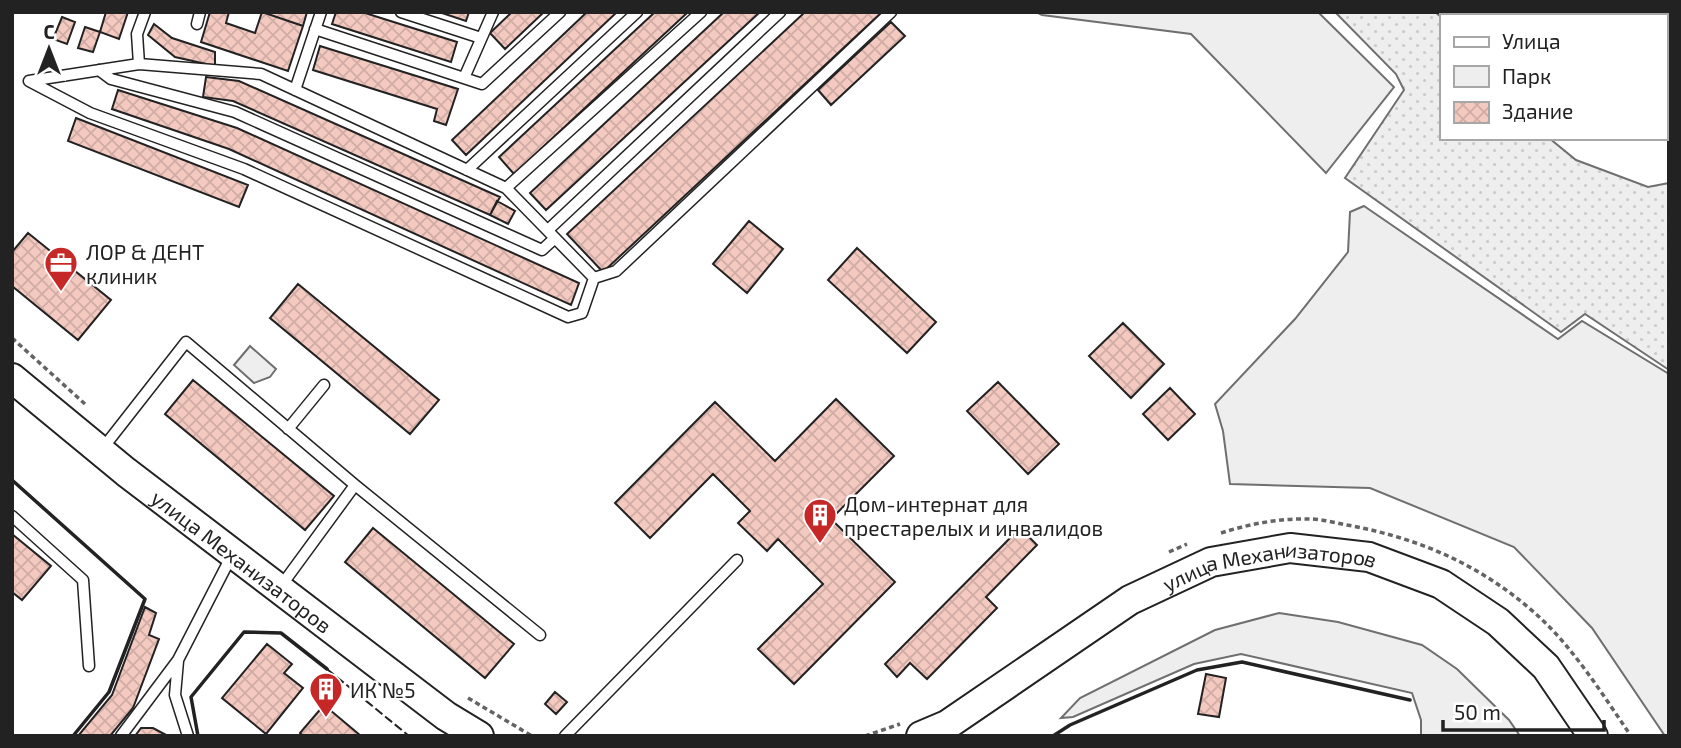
<svg xmlns="http://www.w3.org/2000/svg" width="1681" height="748" viewBox="0 0 1681 748" font-family="'Exo 2',sans-serif">
<style>
.green{fill:#eee;stroke:#6f6f6f;stroke-width:2}
.garden{fill:url(#garden-dots);stroke:#6f6f6f;stroke-width:2}
.building{fill:url(#building-cross-hatch);stroke:#222;stroke-width:2}
.lines{fill:none;stroke-linecap:round;stroke-linejoin:round}
.service-casing{stroke:#222;stroke-width:13}
.secondary-casing{stroke:#222;stroke-width:32}
.path{stroke:#646464;stroke-width:3.5;stroke-dasharray:5 3.5;stroke-linecap:butt}
.service{stroke:#fff;stroke-width:10}
.secondary{stroke:#fff;stroke-width:28}
.fence{stroke:#222;stroke-width:2;stroke-dasharray:9 3.5;stroke-linecap:butt}
.wall{stroke:#222;stroke-width:3.5}
.labels{text-anchor:middle;dominant-baseline:central;stroke-width:5;stroke-linejoin:round;paint-order:stroke}
.poi-label{font-size:21px;fill:#222;stroke:#fff;text-anchor:start}
.street-label{font-size:21px;fill:#222;stroke:#fff}
</style>
<defs>
<pattern id="garden-dots" width="8" height="8" patternUnits="userSpaceOnUse" patternTransform="scale(1.75)"><rect width="8" height="8" fill="#eee"/><path d="M2 2h.1M6 6h.1" fill="none" stroke="#ccc" stroke-width="1.8" stroke-linecap="round"/></pattern>
<pattern id="building-cross-hatch" width="8" height="8" patternUnits="userSpaceOnUse" patternTransform="scale(1.75)"><rect width="8" height="8" fill="#f3c9c0"/><path d="M0 0l8 8M0 8l8-8" fill="none" stroke="#d0aca5"/></pattern>
</defs>
<rect width="100%" height="100%" fill="#fff"/>
<!-- green -->
<path class="green" d="M1036,12H1318L1394,87L1326,173L1191,34L1042,15Z
M1364,206L1558,339L1582,321L1669,374V736H1665L1592,628L1514,547L1370,488L1230,484L1223,431L1215,404L1295,319L1348,252L1350,212Z
M250,346L276,369L270,377L254,383L234,365Z
M1279,613L1338,622L1422,645L1457,669L1509,720L1520,736H1421V720L1412,693L1241,654L1194,664L1073,717L1061,718L1080,698L1215,630Z"/>
<!-- garden -->
<path class="garden" d="M1335,12H1435L1441,17V138H1549L1576,160L1648,187L1669,183V370L1585,314L1561,332L1345,178L1404,90L1396,74Z"/>
<!-- building -->
<path class="building" d="M106,12H128L119,39L100,32Z
M210,12H229L226,23L255,33L262,12L303,26L288,71L201,42Z
M262,12H307L303,26Z
M336,12H362L457,42L451,62L332,24Z
M439,12H469L466,21Z
M512,12H544L505,49L490,33Z
M587,12H617L466,155L452,140Z
M655,12H688L514,174L499,157Z
M724,12H760L546,210L530,193Z
M805,12H882L603,272L567,234Z
M1572,12H1601L1604,15L1568,16Z
M62,17L75,22L67,44L53,39Z
M891,22L905,36L831,105L818,90Z
M154,24L172,38L215,52V66L175,57L148,35Z
M85,27L100,32L93,52L78,48Z
M320,46L458,89L446,125L434,121L437,109L313,70Z
M206,77L239,81L500,197L490,215L233,101L203,97Z
M118,90L237,128L579,283L571,305L229,149L112,109Z
M76,118L248,185L239,207L68,141Z
M497,201L515,211L508,224L490,215Z
M749,221L783,249L747,293L713,264Z
M28,233L111,300L78,340L12,286V252Z
M857,248L936,322L907,353L828,280Z
M298,284L439,400L410,434L270,318Z
M1123,323L1164,364L1131,398L1089,356Z
M193,380L334,496L305,530L165,414Z
M998,382L1059,444L1028,474L967,411Z
M1170,388L1195,414L1168,440L1143,414Z
M836,399L894,456L831,519L895,582L794,684L758,649L823,584L778,539L767,551L738,523L750,511L713,474L650,538L615,503L715,402L775,461Z
M373,528L514,644L485,678L345,562Z
M1020,528L1037,545L986,597L997,608L927,679L910,663L897,677L885,664Z
M12,534L51,566L22,600L12,592Z
M145,607L156,613L149,635L159,639L133,708L110,736H78L112,695Z
M267,644L292,664L284,673L303,688L266,734L222,698Z
M1206,674L1226,678L1219,717L1198,714Z
M555,692L567,702L556,714L545,704Z
M324,705L361,736H303L300,733Z
M141,728H153L168,736H135Z"/>
<g class="lines">
<defs>
<path id="service" d="M401,12L481,38
M197,24L200,12
M315,29L482,84L560,12
M139,64L261,74L506,188L594,278L582,313L568,317L244,169L90,113L29,81Z
M139,64L137,34L145,12
M99,70L111,79L235,112L542,250L555,238
M464,78L493,12
M295,90L321,12
M467,170L637,12
M506,188L701,12
M548,230L780,12
M594,278L616,271L891,12
M288,429L324,385
M103,448L186,342L355,485L540,635
M12,516L83,580L89,666
M281,586L355,485
M178,661L175,695L188,736
M121,736L178,660L232,555
M565,736L737,560"/>
<g id="secondary">
<path id="s1" d="M12,378L126,472L446,716L479,736"/>
<path id="s2" d="M921,736L947,725L1130,600L1211,562L1290,548L1369,557L1441,584L1498,622L1546,667L1593,736"/>
</g>
</defs>
<!-- service casing -->
<use href="#service" class="service-casing"/>
<!-- secondary casing -->
<use href="#secondary" class="secondary-casing"/>
<!-- path -->
<path class="path" d="M12,338L85,404
M1221,533C1249,524 1280,518 1310,519C1322,519 1335,523 1347,525C1419,538 1481,565 1536,614C1573,647 1603,695 1631,736
M1169,552L1187,544
M468,698L532,736
M865,736L900,724"/>
<!-- service -->
<use href="#service" class="service"/>
<!-- secondary -->
<use href="#secondary" class="secondary"/>
<!-- fence -->
<path class="fence" d="M327,669L409,736"/>
<!-- wall -->
<path class="wall" d="M12,480L145,599L109,692L73,736
M198,736L191,697L244,632L281,633L327,669
M1053,736L1070,725L1197,670L1242,662L1410,700"/>
</g>
<!-- icons -->
<defs>
<symbol id="office-pin" viewBox="-11 -11 22 30"><path d="M0 17L-7.5 6A9.5 9.5 0 1 1 7.5 6Z" fill="#c62828" stroke="#fff"/><path d="M-6-3h4V-5.5h4V-3h4V5H-6ZM-1-4.5V-3h2v-1.5ZM-6 0V1H6V0Z" fill="#fff"/></symbol>
<symbol id="building-pin" viewBox="-11 -11 22 30"><path d="M0 17L-7.5 6A9.5 9.5 0 1 1 7.5 6Z" fill="#c62828" stroke="#fff"/><path d="M-4-6H4V6H1V3H-1V6H-4ZM-2.5-4.3h1.7v1.8h-1.7ZM.8-4.3h1.7v1.8H.8ZM-2.5-1h1.7V.8h-1.7ZM.8-1h1.7V.8H.8Z" fill="#fff"/></symbol>
</defs>
<g fill-rule="evenodd">
<use href="#office-pin" x="42" y="244" width="38" height="52"/>
<use href="#building-pin" x="801" y="496" width="38" height="52"/>
<use href="#building-pin" x="307" y="670" width="38" height="52"/>
</g>
<g class="labels">
<!-- poi labels -->
<g class="poi-label">
<text x="86" y="251">ЛОР &amp; ДЕНТ<tspan x="86" dy="24">клиник</tspan></text>
<text x="844" y="503">Дом-интернат для<tspan x="844" dy="24">престарелых и инвалидов</tspan></text>
<text x="350" y="689">ИК №5</text>
</g>
<!-- street labels -->
<g class="street-label">
<text stroke="none"><textPath href="#s1" startOffset="294">улица Механизаторов</textPath></text>
<text stroke="none"><textPath href="#s2" startOffset="397">улица Механизаторов</textPath></text>
</g>
</g>
<!-- border -->
<rect width="1681" height="748" fill="none" stroke="#222222" stroke-width="28"/>
<!-- legend -->
<rect x="1440" y="14" width="228" height="126" fill="#ffffff" stroke="#a7a7a7" stroke-width="2"/>
<rect x="1454" y="37" width="35" height="10" fill="#ffffff" stroke="#a7a7a7" stroke-width="2"/>
<text x="1502" y="49" font-size="21" fill="#222222">Улица</text>
<rect x="1454" y="66" width="35" height="21" fill="#eeeeee" stroke="#a7a7a7" stroke-width="2"/>
<text x="1502" y="84" font-size="21" fill="#222222">Парк</text>
<rect x="1454" y="102" width="35" height="21" fill="url(#building-cross-hatch)" stroke="#a7a7a7" stroke-width="2"/>
<text x="1502" y="119" font-size="21" fill="#222222">Здание</text>
<!-- north arrow -->
<g transform="translate(49 49)" stroke="#ffffff" stroke-width="5" paint-order="stroke">
<path d="M0-5L12 26L0 18L-12 26Z" fill="#222222"/>
<text y="-10" font-size="19" font-weight="bold" text-anchor="middle" fill="#222222">С</text>
</g>
<!-- scale -->
<path d="M1443 720v10h161v-10" fill="none" stroke="#222222" stroke-width="3.5"/>
<text x="1454" y="720" font-size="21" fill="#222222" stroke="#ffffff" stroke-width="5" paint-order="stroke">50 m</text>
</svg>
